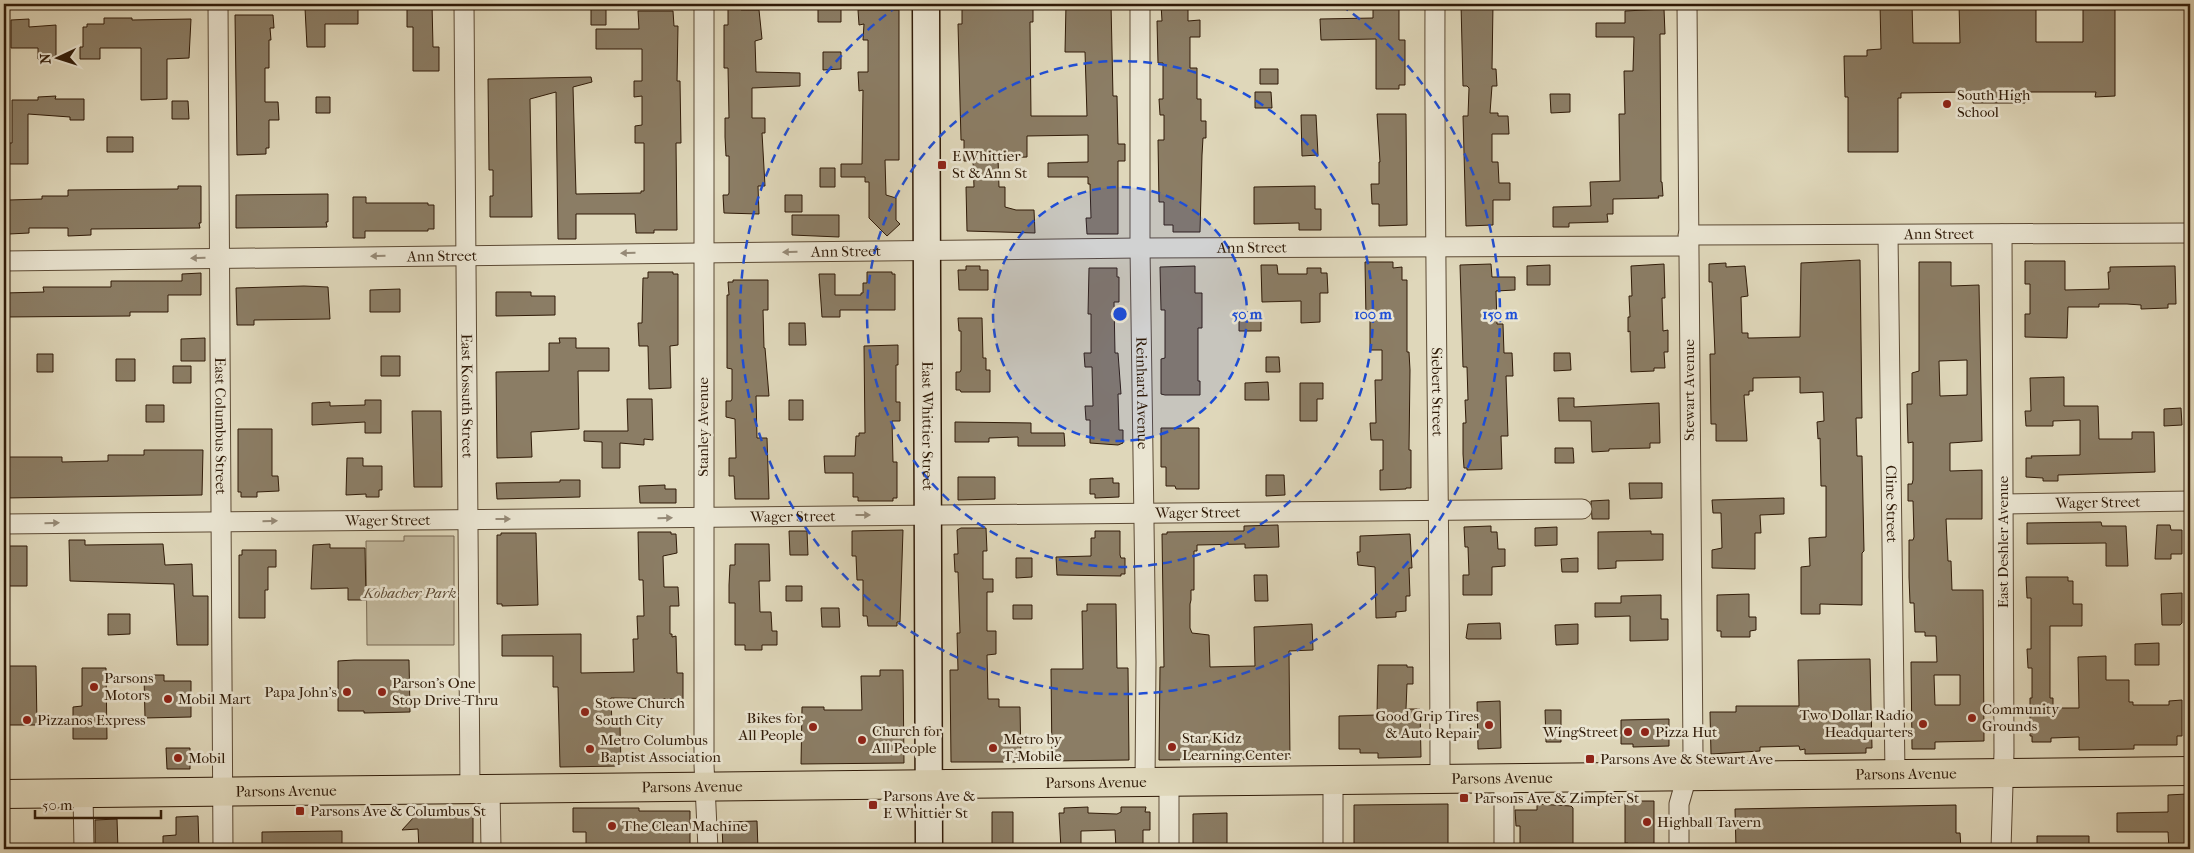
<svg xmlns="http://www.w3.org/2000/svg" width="2194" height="853" viewBox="0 0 2194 853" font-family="'IM FELL French Canon',serif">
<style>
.green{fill:#c1b79c;stroke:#786952}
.building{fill:#8b7d65;stroke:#301b08;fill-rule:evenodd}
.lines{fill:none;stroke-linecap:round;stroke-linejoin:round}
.street-casing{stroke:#5c4a34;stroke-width:21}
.secondary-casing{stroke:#301b08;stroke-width:29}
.primary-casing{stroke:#301b08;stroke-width:30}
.street{stroke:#eae5d2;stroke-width:19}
.secondary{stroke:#eae5d2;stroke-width:26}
.primary{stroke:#dfd7ba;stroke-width:28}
.oneway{fill:#968a77}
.ring{fill:none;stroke:#1d4ed8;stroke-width:2.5;stroke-dasharray:9 6}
.poi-dot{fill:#8f2418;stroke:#eae5d2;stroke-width:2}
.labels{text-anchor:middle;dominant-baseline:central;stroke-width:5;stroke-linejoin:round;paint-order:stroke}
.poi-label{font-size:15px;fill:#301b08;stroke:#eae5d2;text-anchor:start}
.street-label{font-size:15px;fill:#301b08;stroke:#eae5d2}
.park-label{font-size:15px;font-style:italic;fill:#5c4a34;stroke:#eae5d2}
.centre{fill:#1d4ed8;stroke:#eae5d2;stroke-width:2.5}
.ring-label{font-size:15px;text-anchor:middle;font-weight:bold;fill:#1d4ed8;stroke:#eae5d2;stroke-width:5;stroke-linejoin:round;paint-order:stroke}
</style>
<rect width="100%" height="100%" fill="#dfd7ba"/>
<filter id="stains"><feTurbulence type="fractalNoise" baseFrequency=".004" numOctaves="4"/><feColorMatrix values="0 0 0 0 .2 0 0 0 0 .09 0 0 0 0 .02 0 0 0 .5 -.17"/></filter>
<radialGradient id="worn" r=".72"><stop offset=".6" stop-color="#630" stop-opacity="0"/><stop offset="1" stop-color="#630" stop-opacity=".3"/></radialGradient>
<!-- green -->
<path class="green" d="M404,536H454V645H367L366,541H404Z"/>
<!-- building -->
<path class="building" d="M407,4H432L433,47H439V71H413V27H407Z
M841,4V22H818V5Z
M962,4L1033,5V22H1030L1031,116H1087L1085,52H1065L1066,4H1111L1113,96H1117L1118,144H1125V161H1118V234H1087L1086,218H1091L1090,184H1088V177H1048V163L1088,162V135L1027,136V157L998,158L999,187H1005V207L1016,210H1034L1035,233L967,231L966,187H974L973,161H964V140H961L958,24H962Z
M1161,4H1188V21L1200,20V37H1190V68H1197V99H1201V121H1206V138H1203L1202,155L1200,232H1173V225H1164V202H1159L1158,140H1164V115H1160L1159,99H1163V63H1158L1157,21H1162Z
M1373,4H1399V40H1405V85H1399V89H1376V39L1321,40L1320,19L1373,18Z
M1461,4H1493L1492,69H1496L1497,86H1492L1490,113H1498V116H1508L1509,134H1492V162H1498L1499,183H1510V200H1493V225L1466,226L1463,116H1468L1469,88L1467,86H1463Z
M1880,4H1912L1913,43H1960L1959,4H2036V42H2083V4H2115V96L2095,97L2096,92H2025V103H1973V92L1901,93V98H1898V152H1848V97H1845L1844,56H1867V50L1881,49Z
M591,5H606V25H591Z
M342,7H358V24H325V47H307L305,8H342Z
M728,7H741V10H759L762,39L755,41L756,72L800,73V86L752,88V118H765V133H762L765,186H758L759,214L724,213L723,195H728L729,193V156H726L725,137V118H729L728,68H724V25H728Z
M1664,9L1665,34H1660L1661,182H1662L1663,196H1658L1659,198L1613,199V214H1607L1608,222L1569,223V227H1553V207L1591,206L1590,182L1620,181L1619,114H1625L1624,71H1633L1634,37H1596V23H1625V11Z
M858,10H899V160H885L886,195L896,198V220L900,224L887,236L869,218V182H865V177H841V164H862L863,90L859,91L858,72H868V40H863L864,24L859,25Z
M638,11H673L674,26H678L677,81H680L681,143H676L677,230H654V233H636L635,214H576V239H558L556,92L530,99L532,217H490V196H493V170H489L488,79L591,77L592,82L573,87L576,194L641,193V191H644V143H635V126L642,125V96L634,97V81H642V49H596V29H639Z
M235,15H273L274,28H270L271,40H269V68H265V102H278L279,120H269V148H266V154L237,155Z
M104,18H132V20L191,19L189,58L167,59V99L141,100V48H100V59H80V47H83V27H87V24H104Z
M29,19V27L56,25V58L38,59V48H11V20Z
M823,52H841V69L823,70Z
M1260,69H1278V84H1260Z
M1255,92H1271L1272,108H1255Z
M1550,94H1570V112L1551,113Z
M56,96L55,99H84V120H70V117L28,114V164H9V143H12V100H38V97Z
M316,97H330V113H316Z
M172,101H188L189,119H172Z
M1377,114H1406L1407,225L1379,226V204H1372L1371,184H1379V162H1380Z
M1301,115H1316L1318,155L1302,156Z
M107,137H133V152H107Z
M820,168H835V187H820Z
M178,186H201V223H199L200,228L91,229V235L68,236V228H29V233L9,234V200L42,199V196H68V190L178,189Z
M1315,186V209H1321V230H1299V223L1254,224V187Z
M328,194V222H326L327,227L236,228V195Z
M785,195H802V212H785Z
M353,197H366V203H428V205H434V229H428V231H365V238H353Z
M792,215H839V237L792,235Z
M1860,260L1862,418H1856L1857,456H1862L1864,551L1862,553V605L1820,604V614H1801V567L1810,566L1809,538L1826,537V486H1821L1820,438L1818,439L1817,422L1824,421L1823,392L1800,393V377L1753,378V391H1749V395H1744L1747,441H1716V424H1711L1710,354H1715L1712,282H1709V264L1726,263V267L1745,266L1748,296L1741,297L1742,333H1748V338H1752L1800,337L1801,263Z
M2025,261H2065V290L2109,289L2108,272H2110V267L2175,266L2176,304H2168V308L2141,309V305L2127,304H2099V307H2068L2067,338L2025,337V314H2030V284H2025Z
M1365,262H1393V268L1402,267V280H1407V352H1409L1410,370L1409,450H1411V488H1406V489L1380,490V470H1383V440H1371L1370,423H1376L1375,380H1382V350H1370V319H1366Z
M1919,262H1951V286L1979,285L1982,441L1950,443V471L1982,470V519H1946L1948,561H1951L1952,590H1983L1984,741L1935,742V749H1912L1911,662H1937L1936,636H1925V632H1915L1914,603H1910L1909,577V540H1913L1914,537L1913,501H1908V484H1912L1913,480V442L1908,443L1907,404H1912V373L1919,371ZM1967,360V395L1940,396L1939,361ZM1934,675H1960V705H1935Z
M1491,264L1492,277H1515V290L1496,291L1497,324H1503L1504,353H1512L1513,376H1506L1508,436H1501L1502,469L1467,470V468H1464L1463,454V423H1466L1465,400H1468L1467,367H1463L1460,265Z
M1664,264L1665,298H1662L1663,331L1668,330V352H1664L1665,368H1654V371L1631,372L1630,331L1628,332V317H1630L1629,296H1632L1631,266Z
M1261,265H1277L1278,274H1307V268H1321V273H1327L1328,293H1320V322L1301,323V301L1262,302Z
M1550,265V285H1527V266Z
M966,266H980V270H988V290H959L958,270H966Z
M1195,266V293H1202V328H1198V381H1200V395H1165L1161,394V359L1165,358V310H1161L1160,267Z
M1089,268H1117V277H1119V302H1114L1115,353H1118L1121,394H1118L1119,430H1123V443L1118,445L1090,443V420H1086L1085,406H1093L1092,367H1085L1084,353H1091V314H1088Z
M648,272H673V274H678V345L670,346L671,388L649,389L648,346H639L638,323H642L643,278H648Z
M867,272H892V274H895V310H840V317H822L819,274H835V295H861V293H863V283H867Z
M201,273V295H168V312H130V316L4,317V293L44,292L43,287H111V281H182V274Z
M733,280H768V310H763L764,348H765L769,396H756L757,438H767L769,499H735L734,476H729V458H736L735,419L726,417V401H731L732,399V369L727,368V295H729L728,282H733Z
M304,286L328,287L330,319L254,320V325H237L236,288Z
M400,289V312H370V290Z
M496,292H531V296H555V315L496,316Z
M1239,312H1261V331H1239Z
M958,318H982L983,358H986V370H990V392H961L960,390H956V372H960L961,370V331H959Z
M789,323H805L806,345H789Z
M205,338V361H181V339Z
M559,338H576V348H609V371H578L579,429L531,432L532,457L497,458L496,372L549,371V343H560Z
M898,345V365H896V402H900V421H892L893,462H897V498H893V501H858V497H853V473H825L824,456H855L856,436H859V433H865L864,346Z
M1554,353H1570L1571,370L1554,371Z
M37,354H53V372H37Z
M381,356H400V376H381Z
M1266,357H1279L1280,372H1266Z
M116,359H135V381H116Z
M173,366H191V383H173Z
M2064,377V406H2098L2099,439H2132V432H2154L2155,472L2058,475V481H2043V478L2026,477V458H2032L2031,456L2080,455V420L2053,421V426H2026L2025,411H2031L2030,378Z
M1268,382L1269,400H1245V383Z
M1300,383H1323V399H1317V421H1300Z
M1558,398H1574V407L1659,403L1660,443H1650V448L1609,449V451L1592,452L1591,421H1559Z
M627,399H652L653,440L644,439V445L620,443V468H602V442L584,441V431H628Z
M365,400H381V433H365V422L312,425V403L330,402V406L365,405Z
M789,400H803V420H789Z
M146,405H164V422H146Z
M2181,408L2182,425L2164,426V409Z
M412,411H441L442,487H414Z
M955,422L1031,423V433H1064L1065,446H1018V437L989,438V442H955Z
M1161,428H1199V489H1176L1175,486H1166V467H1161Z
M238,429H272V476H278L279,491L257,492V497H241V492H238Z
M1555,448H1573L1574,463H1555Z
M144,450H203L202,495L5,498V457H62V462L108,461V455H144Z
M347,458H363V466H382V490H379V497H366V494L346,495Z
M1266,475H1284L1285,495L1266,496Z
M958,477H995V499L958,500Z
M1113,478V483H1119V497L1095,498V494H1090V479Z
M560,480H580V497L497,499L496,483L560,482Z
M1629,483H1662V498L1630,499Z
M665,485V489H676V503H640L639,486Z
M1784,498V514L1760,515L1761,533H1755V569L1712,568V550L1722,548L1721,513H1713L1712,500Z
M1609,500V519H1592L1591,501Z
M2101,522L2102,526H2126L2128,566H2106V543L2027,544V523Z
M1278,525L1279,547L1245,548V544L1197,545V551H1194V590H1191V600L1190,604V628L1192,633L1209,635L1210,667L1255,666L1254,627L1312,624L1313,650L1289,651L1290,759L1159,760L1160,667H1164L1162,534H1167V532L1244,531V526Z
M2157,525H2170L2171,530H2182V554H2171V559H2155Z
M1491,526V532H1497L1498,549H1505V566L1492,567V595H1463V575H1469L1468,547H1465L1464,527Z
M1557,527V545L1535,546V528Z
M961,528H986L987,551H983V579H993V592H987V631H996V654L987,655L988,699H999V707H1020L1021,762H951L950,670H958L957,633H960L958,572H955L954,554H958L957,530Z
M903,530L900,622H897V626H868L867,616H863V580H857L856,556H852V531Z
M789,531H807L808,555H790Z
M1095,531H1120V555L1121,558H1125V574H1121V576L1057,575L1056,557L1091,556V538H1095Z
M1651,531V534H1663V560L1616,561V568L1598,569V532Z
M638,532H671V534H676L677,553L663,556L664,587H678L679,606H670V634H672V637L676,636L677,673H683V699L611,698L612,726H620L621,766L560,767L558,687H553V656H502V635L581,634V673L634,672L633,639H638L637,616H644L643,580H639Z
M501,533H536L538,605L502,606V604H497V535H501Z
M1410,534L1412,568H1409L1410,596H1406V611L1396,612V617L1376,618L1375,567L1358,565L1357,552H1360V536Z
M69,540H85V545L163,544L165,565L192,564L193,596H208V645H177L174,584L70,581Z
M330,544V548H365L366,600H348V588L311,589L313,545Z
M735,544H769L770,581H759L760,612H771L772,631H777V645H762V650H745V645H735V603H729V585L730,565H735Z
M5,546H27V586H5Z
M242,550H276V567H268V590H265V618H239V555H242Z
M1016,558H1032V577L1016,578Z
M1578,558V572H1562L1561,559Z
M1254,575H1267L1268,601H1255Z
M2026,577H2068V581H2073V604H2082V626H2050V698H2053V708H2079L2078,657L2106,656V680H2129V702H2133V705H2169V701L2182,700V736H2177V745H2134V749L2079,750V737L2051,738V742H2032V736H2030V698H2032V668H2028L2027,649H2031V598H2027Z
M786,586H802V601H786Z
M2182,593V623L2180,625H2162L2161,594Z
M1749,594V617H1756V630L1750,631V637H1721V631H1717V595Z
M1661,595V619H1668V640L1630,641V616L1595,617V603H1621V596Z
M1087,604H1116L1117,668H1128L1129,760L1052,761L1051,669H1083L1082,611H1087Z
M1013,605H1032V619H1013Z
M821,608H839L840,627H822Z
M108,614H130V634L108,635Z
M1500,623L1501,639H1468L1466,638L1468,624Z
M1578,624V644L1556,645L1555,625Z
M2159,643V665H2135V644Z
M1870,659L1872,748H1866V753L1805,754V749L1800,750L1799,746L1760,747V751L1711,754L1710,712H1736V706H1799L1798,660Z
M354,660H409L410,712L364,713V711H338V661Z
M1378,665H1407V667H1413V684H1407L1406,709H1420L1421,757L1378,758V753H1360V749H1339V716L1377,715Z
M4,666H36L37,725H4Z
M82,668H106L107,739H73V707L82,706Z
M880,670H903L904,763L801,764L802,707H824V710H862L861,676H880Z
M144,675H164V681H191V717L145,718Z
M1500,701L1501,748L1478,749L1477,702Z
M1545,710H1561V742H1546Z
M1669,719V746L1633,747V744H1621V720Z
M166,748H190V769H167Z
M2187,794L2188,849H2169L2168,832H2117V813L2168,812V795Z
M1625,801H1654V849H1628V843H1625Z
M1448,804V849H1354V805Z
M1537,804L1571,806L1573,808V844H1536V848L1520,849V826H1516L1515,810H1537Z
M1956,805V833H1960L1961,849H1736L1735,809Z
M1088,807V813L1117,814L1121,812V807H1146L1145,812H1150V830H1143V849H1116L1115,830L1081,831V849H1061L1059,813H1064V808Z
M573,808H639V811H690V849H586V832H573Z
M992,812H1013V849H992Z
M1227,813V849H1193V814Z
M198,816L199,849H163V836L176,835V817Z
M473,816V849H419L418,829L402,830L414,817Z
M117,819L118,849H95V820Z
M757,821L758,849H723L722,826H724V822Z
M342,831V849H262V832Z
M2037,836H2089V849H2037Z"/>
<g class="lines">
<defs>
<g id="street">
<path id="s1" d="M218,4L223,849"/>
<path id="s2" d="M464,4L470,790"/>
<path d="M704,4V765L708,849"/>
<path id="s3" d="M1140,4V248L1146,662L1145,783"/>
<path id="s4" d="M1435,4C1434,262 1440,520 1440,779"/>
<path id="s5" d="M1688,235L2190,233"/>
<path id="s6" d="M1888,235L1895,774"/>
<path id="s7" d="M4,261L1140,248L1688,246"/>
<path id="s8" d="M2004,504L2190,501"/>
<path id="s9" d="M4,524L1582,509"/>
<path d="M1504,777V849"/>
<path d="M1333,781V849"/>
<path d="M1169,782V849"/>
<path d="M490,789L491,849"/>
<path d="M83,794L84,849"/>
<path d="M1679,849V804L1693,755L1687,4"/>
<path d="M2001,849L2004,752L2002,234"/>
</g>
<g id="secondary">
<path id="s10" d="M926,4L929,849"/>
</g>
<g id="primary">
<path id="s11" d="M4,794L2190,771"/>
</g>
</defs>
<!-- street casing -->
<use href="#street" class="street-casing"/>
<!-- secondary casing -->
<use href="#secondary" class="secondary-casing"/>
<!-- primary casing -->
<use href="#primary" class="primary-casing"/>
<!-- street -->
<use href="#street" class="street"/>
<!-- secondary -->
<use href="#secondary" class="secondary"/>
<!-- primary -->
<use href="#primary" class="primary"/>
</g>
<!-- one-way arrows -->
<defs><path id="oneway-solid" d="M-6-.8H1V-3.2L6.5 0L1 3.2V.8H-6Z" transform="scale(1.25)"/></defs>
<g class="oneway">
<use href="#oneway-solid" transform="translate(790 252) rotate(179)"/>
<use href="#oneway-solid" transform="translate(628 253) rotate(179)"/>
<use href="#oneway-solid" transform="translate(378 256) rotate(179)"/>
<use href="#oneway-solid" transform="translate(198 258) rotate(179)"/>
<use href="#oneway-solid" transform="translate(863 515)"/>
<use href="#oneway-solid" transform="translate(665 518) rotate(-1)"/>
<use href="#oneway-solid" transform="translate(503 519)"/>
<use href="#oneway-solid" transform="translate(270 521) rotate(-1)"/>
<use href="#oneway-solid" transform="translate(52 523) rotate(-1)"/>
</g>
<!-- distance rings -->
<circle cx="1120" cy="314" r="127" fill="#1d4ed8" fill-opacity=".12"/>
<g class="ring">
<circle cx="1120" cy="314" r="127"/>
<circle cx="1120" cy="314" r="253"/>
<path d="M1341 5A380 380 0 1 1 899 5"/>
</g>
<!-- markers -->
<g class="poi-dot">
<circle cx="1947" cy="104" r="5"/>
<rect x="937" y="160" width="10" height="10" rx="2.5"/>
<circle cx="94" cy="687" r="5"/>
<circle cx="347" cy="692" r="5"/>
<circle cx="382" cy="692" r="5"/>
<circle cx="168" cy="699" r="5"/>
<circle cx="585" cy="712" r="5"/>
<circle cx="1972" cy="718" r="5"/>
<circle cx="27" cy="720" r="5"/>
<circle cx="1923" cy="724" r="5"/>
<circle cx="1489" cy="725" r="5"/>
<circle cx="813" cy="727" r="5"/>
<circle cx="1628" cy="732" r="5"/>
<circle cx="1645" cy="732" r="5"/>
<circle cx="862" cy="740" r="5"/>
<circle cx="1172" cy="747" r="5"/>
<circle cx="993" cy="748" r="5"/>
<circle cx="590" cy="749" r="5"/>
<circle cx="178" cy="758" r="5"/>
<rect x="1585" y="754" width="10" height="10" rx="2.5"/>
<rect x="1459" y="793" width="10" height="10" rx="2.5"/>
<rect x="868" y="800" width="10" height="10" rx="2.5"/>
<rect x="295" y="806" width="10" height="10" rx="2.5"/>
<circle cx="1647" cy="822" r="5"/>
<circle cx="612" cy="826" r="5"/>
</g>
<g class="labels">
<!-- poi labels -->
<g class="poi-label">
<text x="1957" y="95">South High<tspan x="1957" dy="17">School</tspan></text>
<text x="952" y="156">E Whittier<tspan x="952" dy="17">St &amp; Ann St</tspan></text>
<text x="104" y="678">Parsons<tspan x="104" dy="17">Motors</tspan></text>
<text x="392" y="683">Parson's One<tspan x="392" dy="17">Stop Drive-Thru</tspan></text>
<text x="337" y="692" text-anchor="end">Papa John's</text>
<text x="178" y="699">Mobil Mart</text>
<text x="595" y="703">Stowe Church<tspan x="595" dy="17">South City</tspan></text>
<text x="1982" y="709">Community<tspan x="1982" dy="17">Grounds</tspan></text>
<text x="1913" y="715" text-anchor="end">Two Dollar Radio<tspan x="1913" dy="17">Headquarters</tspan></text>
<text x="1479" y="716" text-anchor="end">Good Grip Tires<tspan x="1479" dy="17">&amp; Auto Repair</tspan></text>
<text x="803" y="718" text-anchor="end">Bikes for<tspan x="803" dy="17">All People</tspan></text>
<text x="37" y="720">Pizzanos Express</text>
<text x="872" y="731">Church for<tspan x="872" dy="17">All People</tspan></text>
<text x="1618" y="732" text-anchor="end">WingStreet</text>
<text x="1655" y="732">Pizza Hut</text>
<text x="1182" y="738">Star Kidz<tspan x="1182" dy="17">Learning Center</tspan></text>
<text x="1003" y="739">Metro by<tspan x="1003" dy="17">T-Mobile</tspan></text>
<text x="600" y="740">Metro Columbus<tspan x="600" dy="17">Baptist Association</tspan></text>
<text x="188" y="758">Mobil</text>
<text x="1600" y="759">Parsons Ave &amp; Stewart Ave</text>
<text x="883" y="796">Parsons Ave &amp;<tspan x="883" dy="17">E Whittier St</tspan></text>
<text x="1474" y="798">Parsons Ave &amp; Zimpfer St</text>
<text x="310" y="811">Parsons Ave &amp; Columbus St</text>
<text x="1657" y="822">Highball Tavern</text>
<text x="622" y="826">The Clean Machine</text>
</g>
<!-- street labels -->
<g class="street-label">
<text stroke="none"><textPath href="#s5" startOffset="251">Ann Street</textPath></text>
<text stroke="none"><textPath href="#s7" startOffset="1248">Ann Street</textPath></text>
<text stroke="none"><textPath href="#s7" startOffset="842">Ann Street</textPath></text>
<text stroke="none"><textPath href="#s7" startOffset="438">Ann Street</textPath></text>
<text transform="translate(1689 390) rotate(-90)">Stewart Avenue</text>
<text stroke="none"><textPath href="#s4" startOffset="388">Siebert Street</textPath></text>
<text stroke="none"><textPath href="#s3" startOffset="389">Reinhard Avenue</textPath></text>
<text stroke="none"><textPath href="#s2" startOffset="392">East Kossuth Street</textPath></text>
<text stroke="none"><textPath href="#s1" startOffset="422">East Columbus Street</textPath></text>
<text transform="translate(703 427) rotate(-90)">Stanley Avenue</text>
<text stroke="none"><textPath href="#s10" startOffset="422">East Whittier Street</textPath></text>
<text stroke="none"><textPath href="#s8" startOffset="94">Wager Street</textPath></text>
<text stroke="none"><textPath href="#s6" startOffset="269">Cline Street</textPath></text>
<text stroke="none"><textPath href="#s9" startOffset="1194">Wager Street</textPath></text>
<text stroke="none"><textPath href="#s9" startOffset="789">Wager Street</textPath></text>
<text stroke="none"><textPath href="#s9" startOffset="384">Wager Street</textPath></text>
<text transform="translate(2003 542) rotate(-90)">East Deshler Avenue</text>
<text stroke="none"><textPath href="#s11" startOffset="1902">Parsons Avenue</textPath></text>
<text stroke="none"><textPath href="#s11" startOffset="1498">Parsons Avenue</textPath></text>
<text stroke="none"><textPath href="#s11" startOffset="1092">Parsons Avenue</textPath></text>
<text stroke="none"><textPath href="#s11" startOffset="688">Parsons Avenue</textPath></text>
<text stroke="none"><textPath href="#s11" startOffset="282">Parsons Avenue</textPath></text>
</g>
<!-- park labels -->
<g class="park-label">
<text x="410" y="593">Kobacher Park</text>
</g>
</g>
<circle cx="1120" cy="314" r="8" class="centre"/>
<g class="ring-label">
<text x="1247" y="319">50 m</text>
<text x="1373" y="319">100 m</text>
<text x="1500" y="319">150 m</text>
</g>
<!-- margin -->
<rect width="2194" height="853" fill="none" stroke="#dfd7ba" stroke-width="20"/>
<rect x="5" y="5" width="2184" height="843" fill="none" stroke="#301b08" stroke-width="2.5"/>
<rect x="10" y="10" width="2174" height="833" fill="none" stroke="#301b08"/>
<!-- north arrow -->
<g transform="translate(58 58) rotate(266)" stroke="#eae5d2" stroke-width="4" paint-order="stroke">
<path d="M0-4L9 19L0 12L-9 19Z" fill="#301b08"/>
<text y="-8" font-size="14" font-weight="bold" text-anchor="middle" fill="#301b08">N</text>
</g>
<!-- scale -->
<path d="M35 810v8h126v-8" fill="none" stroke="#301b08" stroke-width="2.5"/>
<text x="42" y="810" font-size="15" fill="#301b08" stroke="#eae5d2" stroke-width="4" paint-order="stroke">50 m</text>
<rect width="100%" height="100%" filter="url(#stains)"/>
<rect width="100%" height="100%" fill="url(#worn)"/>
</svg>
